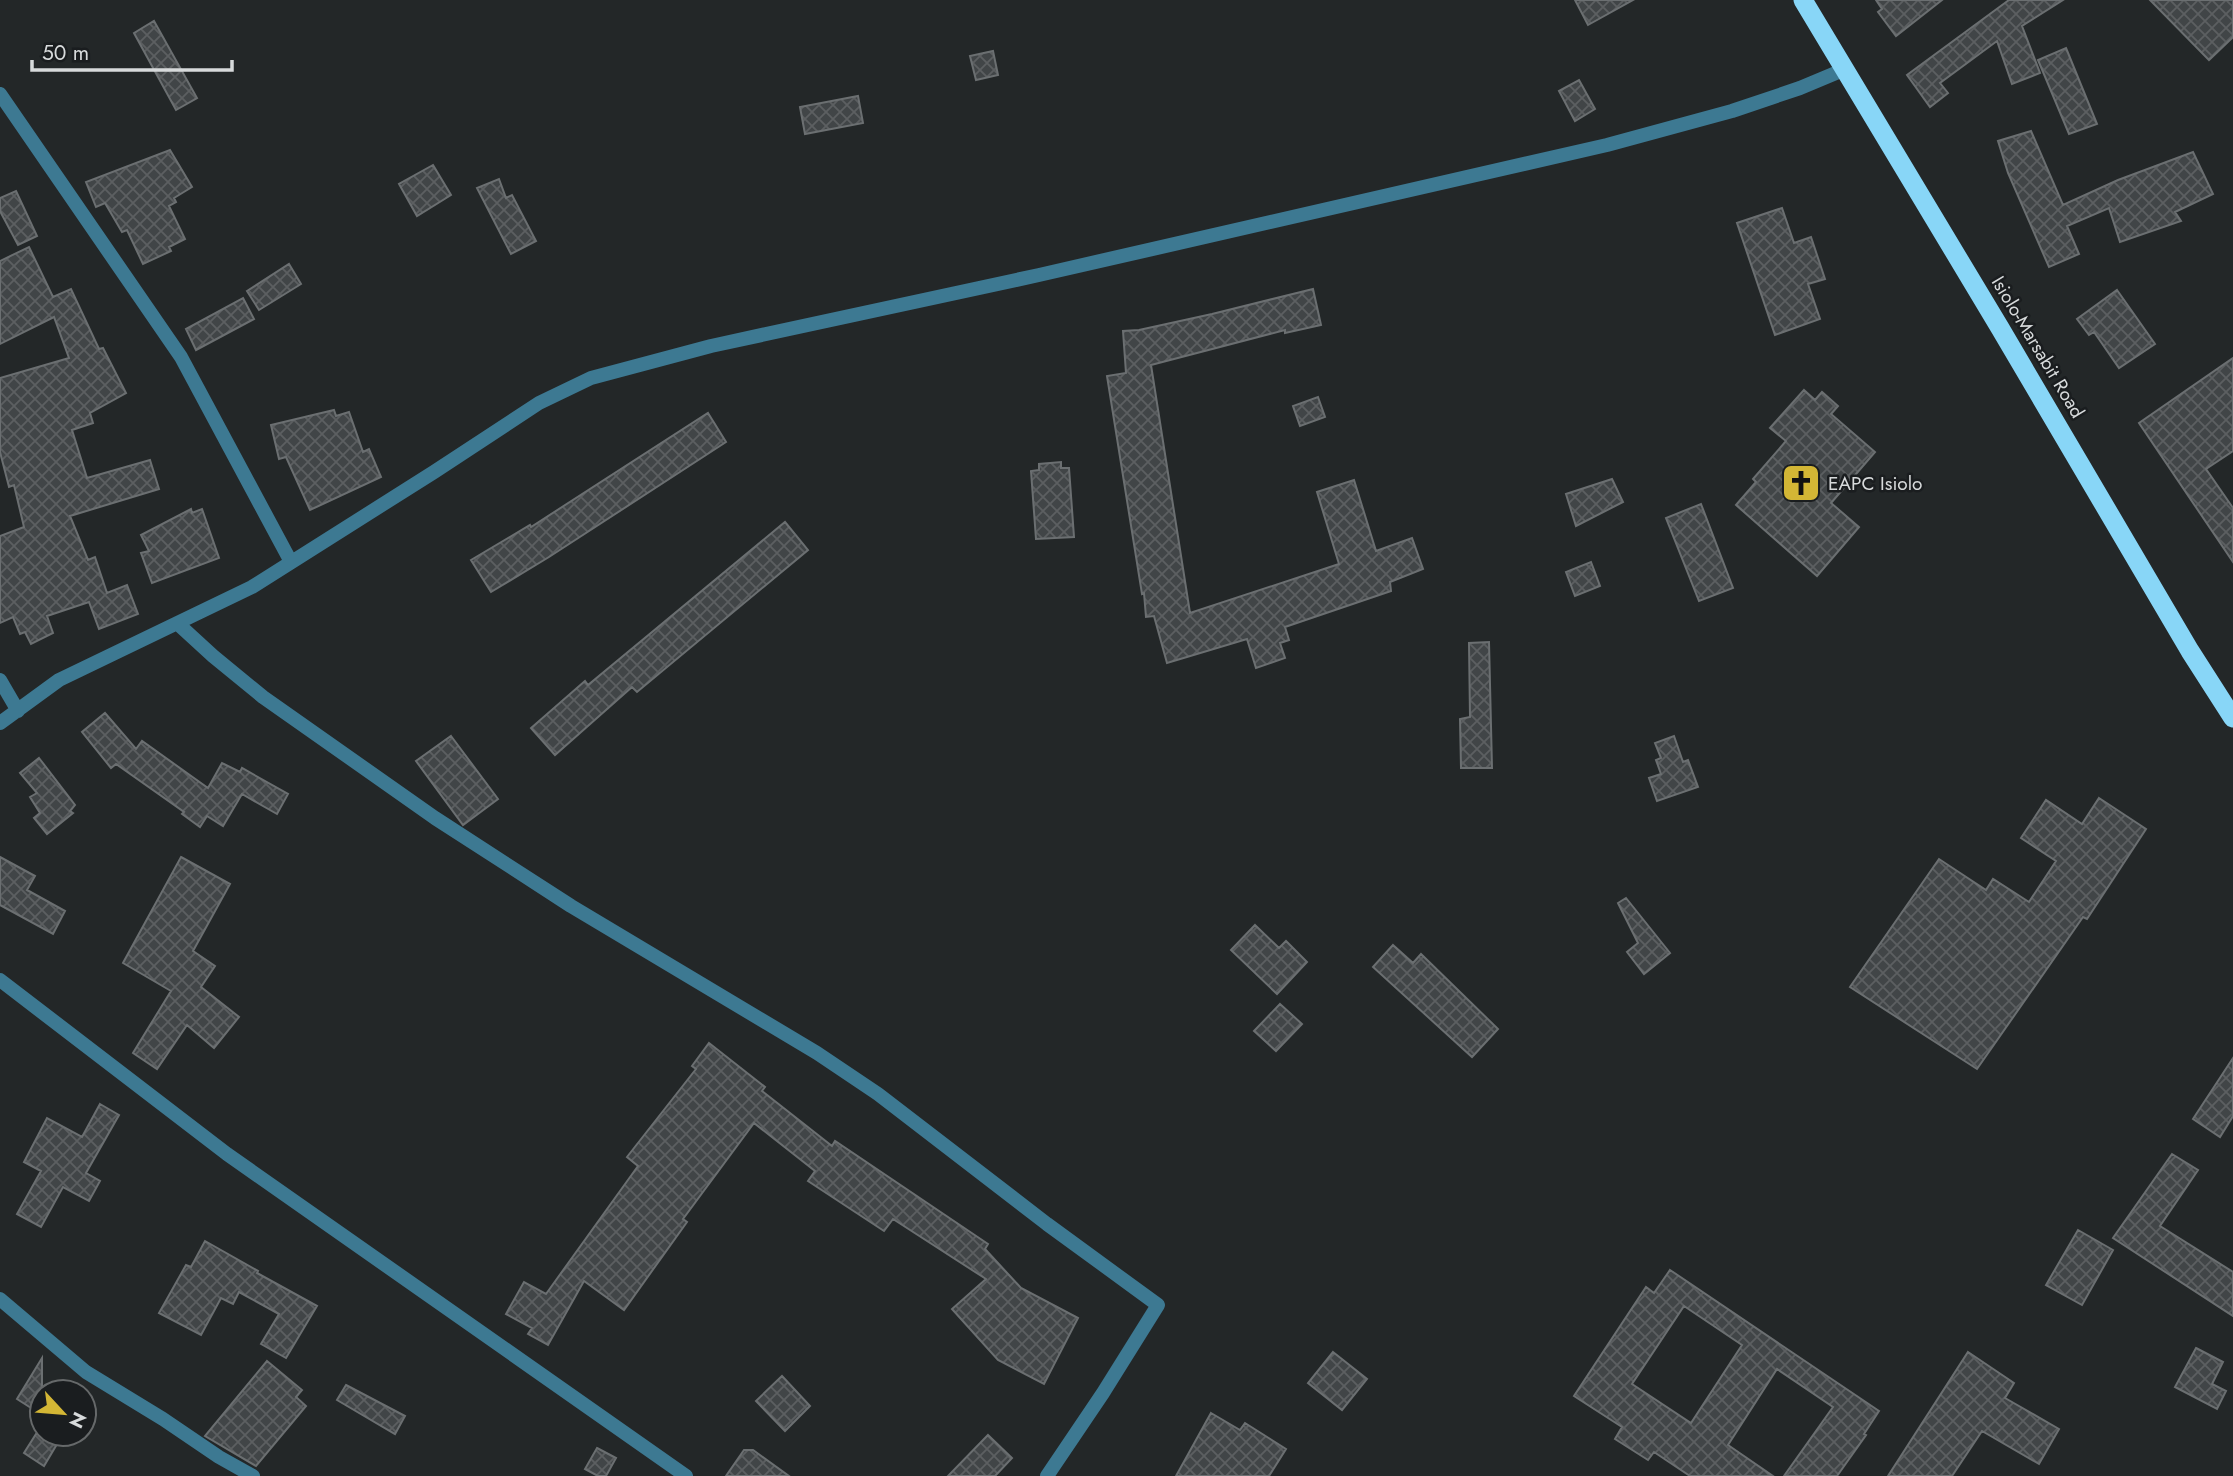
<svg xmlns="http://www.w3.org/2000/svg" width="2233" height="1476" viewBox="0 0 2233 1476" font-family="Jost,sans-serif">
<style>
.building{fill:url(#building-cross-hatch);stroke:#6b6f71;stroke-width:2;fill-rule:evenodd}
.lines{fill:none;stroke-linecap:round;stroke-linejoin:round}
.minor{stroke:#3d7992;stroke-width:14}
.trunk{stroke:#88d6f7;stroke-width:19}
.labels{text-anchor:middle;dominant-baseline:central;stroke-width:5;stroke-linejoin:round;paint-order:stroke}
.street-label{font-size:19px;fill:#d7dadb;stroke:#1a1d1f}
.poi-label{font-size:19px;fill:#d7dadb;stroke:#1a1d1f;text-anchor:start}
</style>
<defs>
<pattern id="building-cross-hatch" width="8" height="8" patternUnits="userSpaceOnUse" patternTransform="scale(1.75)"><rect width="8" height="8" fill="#414547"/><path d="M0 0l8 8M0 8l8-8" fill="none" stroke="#5c5f61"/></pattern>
</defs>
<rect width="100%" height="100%" fill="#232728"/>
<!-- building -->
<path class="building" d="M1575,0H1633L1588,25Z
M1876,0H1942L1896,36L1878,12L1882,9Z
M2009,0H2063L2022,26L2040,73L2012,84L1997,41L1940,83L1948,93L1930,107L1907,75Z
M2150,0H2233V37L2209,60Z
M154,21L197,98L176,110L134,33Z
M2066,48L2097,124L2069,134L2038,60Z
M993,51L998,75L976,80L970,56Z
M1579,80L1595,109L1575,121L1559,91Z
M858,96L863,123L805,134L800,107Z
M2031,131L2063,205L2118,180L2193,152L2213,194L2175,212L2181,221L2120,242L2109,208L2067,226L2079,254L2049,267L2008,173L1998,141Z
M170,150L192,187L174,198L176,202L169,206L185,239L169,247L171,251L143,264L127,230L122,232L105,203L96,207L86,182Z
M433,165L451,195L417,216L399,184Z
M499,179L506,198L512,195L536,241L511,254L477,188Z
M16,191L37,236L18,245L0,211V198Z
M1782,208L1794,243L1811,237L1825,279L1808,284L1820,319L1775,335L1737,223Z
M29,247L53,297L71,289L99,349L103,348L126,393L90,413L93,423L72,430L87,478L150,460L159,489L70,516L88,560L95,557L107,593L127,585L138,614L99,629L89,602L47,616L53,633L31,644L25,632L20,634L13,617L0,623V536L24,527L14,485L9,487L0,452V378L69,358L54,317L0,344V261Z
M289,264L301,284L259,310L247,291Z
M1313,289L1321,325L1285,333V330L1151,365L1190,613L1339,564L1317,492L1354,480L1376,551L1412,538L1423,569L1390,582L1391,591L1285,627L1289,640L1280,643L1285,658L1256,668L1247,639L1167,663L1154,616L1146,617L1144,593L1142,594L1107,376L1126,373L1123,331L1139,330L1212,314Z
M2117,290L2155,344L2119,368L2094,332L2089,335L2077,319Z
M243,298L254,319L196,350L186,329Z
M2233,358V451L2206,469L2233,508V562L2139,423Z
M1804,390L1815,400L1822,392L1838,406L1831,414L1875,452L1831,503L1859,527L1817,576L1736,505L1756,482L1753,479L1786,441L1770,428Z
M1318,397L1325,417L1300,426L1293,406Z
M334,410L336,416L349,412L363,452L369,449L381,477L310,510L286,457L279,459L271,425Z
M708,413L726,442L549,557L491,592L471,560L530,525L531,527Z
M1061,462V468H1069L1074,537L1036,539L1031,471L1039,470V464Z
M1612,479L1623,502L1576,526L1566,494Z
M1701,504L1733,588L1699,601L1666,518Z
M191,509L192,513L202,509L219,558L152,583L141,553L149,551L141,535Z
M785,522L808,550L637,692L632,687L555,755L531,728L585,681L588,685Z
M1591,562L1600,586L1575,596L1566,572Z
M1489,642L1492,768H1461L1460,719L1470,717L1469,643Z
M105,713L136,749L142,741L208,788L222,763L240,772L242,768L288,794L277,814L242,794L223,826L207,816L200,827L182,814L184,812L116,764L111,768L82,732Z
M451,736L498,799L463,825L416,761Z
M1674,736L1683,762L1688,760L1698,787L1657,801L1649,778L1661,774L1656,760L1661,758L1655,743Z
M39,758L75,805L70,811L73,813L47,834L34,818L40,813L30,797L37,793L20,773Z
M2099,798L2146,829L2087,919L2083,917L1977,1069L1850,987L1939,859L1986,890L1993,879L2029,902L2056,861L2021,838L2046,800L2082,824Z
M0,857L35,876L27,890L65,911L53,934L0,905Z
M181,857L230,884L193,951L215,966L201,987L239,1017L214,1048L187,1025L157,1069L133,1053L171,991L123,963Z
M1626,898L1670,953L1644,974L1627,952L1638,943L1618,903Z
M1255,925L1279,948L1286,941L1307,962L1277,994L1231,950Z
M1393,945L1413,963L1421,954L1498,1029L1472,1057L1373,967Z
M1280,1004L1302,1024L1276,1051L1254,1031Z
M709,1043L765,1087L762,1091L832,1146L835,1141L988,1244L985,1249L1021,1288L1078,1318L1044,1384L998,1360L952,1309L986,1279L893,1219L884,1231L808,1181L815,1171L754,1123L683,1219L687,1222L624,1310L584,1281L548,1345L528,1334L532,1328L506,1314L524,1282L546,1294L638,1166L627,1157L696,1069L692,1066Z
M2233,1058V1116L2220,1137L2193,1119Z
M100,1104L119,1115L86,1173L100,1181L89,1201L63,1187L41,1227L17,1214L41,1171L24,1162L47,1118L82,1137Z
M2172,1154L2198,1170L2160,1226L2233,1272V1316L2113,1238Z
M2078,1230L2113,1250L2082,1305L2046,1285Z
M205,1241L258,1271L257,1273L317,1306L286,1358L261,1344L279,1314L239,1292L233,1304L221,1298L201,1335L159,1313L186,1265L191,1267Z
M1670,1270L1879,1411L1864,1434L1866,1435L1837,1476H1784L1833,1407L1777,1369L1728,1445L1773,1476H1690L1654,1452L1648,1460L1615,1439L1622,1427L1574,1396L1646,1287L1654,1293ZM1684,1306L1742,1345L1691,1423L1632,1384Z
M2196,1348L2223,1362L2212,1384L2226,1391L2217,1409L2175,1387Z
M1333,1352L1367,1379L1342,1410L1308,1383Z
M1968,1352L2014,1383L2005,1398L2059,1429L2039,1464L1982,1431L1952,1476H1888Z
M42,1358V1415L17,1399Z
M267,1361L302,1390L296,1397L306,1406L256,1466L205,1436Z
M782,1376L810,1406L785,1431L756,1401Z
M346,1385L405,1416L395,1434L337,1400Z
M1211,1413L1240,1430L1245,1423L1286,1449L1269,1476H1176Z
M36,1434H63L44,1466L24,1453Z
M988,1435L1012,1458L995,1476H948Z
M597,1448L616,1458L606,1476H598L585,1469Z
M744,1450H753L789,1476H726Z"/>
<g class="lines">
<!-- minor -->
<path class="minor" d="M0,94L181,357L291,562
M177,623L213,656L263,697L435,818L571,906L817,1053L878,1094L1047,1224L1158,1305L1103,1393L1047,1476
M0,680L18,711
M0,723L59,680L252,587L434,472L539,403L591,378L711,346L1039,275L1607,145L1732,111L1800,88L1843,70
M0,980L227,1154L686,1476
M0,1299L86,1372L163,1419L219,1457L253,1476"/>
<!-- trunk -->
<path class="trunk" d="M1803,0L2000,328L2190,651L2233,718"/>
</g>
<!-- icons -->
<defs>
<symbol id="church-square" viewBox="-11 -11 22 22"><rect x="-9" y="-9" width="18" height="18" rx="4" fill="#d3b635" stroke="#1a1d1f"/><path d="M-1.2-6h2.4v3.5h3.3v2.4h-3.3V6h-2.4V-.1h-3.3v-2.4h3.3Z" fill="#111"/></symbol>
</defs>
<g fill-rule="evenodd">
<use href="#church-square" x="1779" y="461" width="44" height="44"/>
</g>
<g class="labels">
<!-- street labels -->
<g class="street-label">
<text transform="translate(2038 347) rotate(59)">Isiolo-Marsabit Road</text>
</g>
<!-- poi labels -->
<g class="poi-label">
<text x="1828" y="483">EAPC Isiolo</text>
</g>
</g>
<!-- north arrow -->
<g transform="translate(63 1413) rotate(116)"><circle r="33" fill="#1a1d1f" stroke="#66696a" stroke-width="2"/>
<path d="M0-5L12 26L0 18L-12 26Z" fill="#d3b635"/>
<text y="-10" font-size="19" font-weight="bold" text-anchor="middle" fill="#d7dadb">N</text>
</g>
<!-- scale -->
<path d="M32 60v10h200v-10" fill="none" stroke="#d7dadb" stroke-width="3.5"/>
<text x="42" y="60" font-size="21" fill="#d7dadb" stroke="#1a1d1f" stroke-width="5" paint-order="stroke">50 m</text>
</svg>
